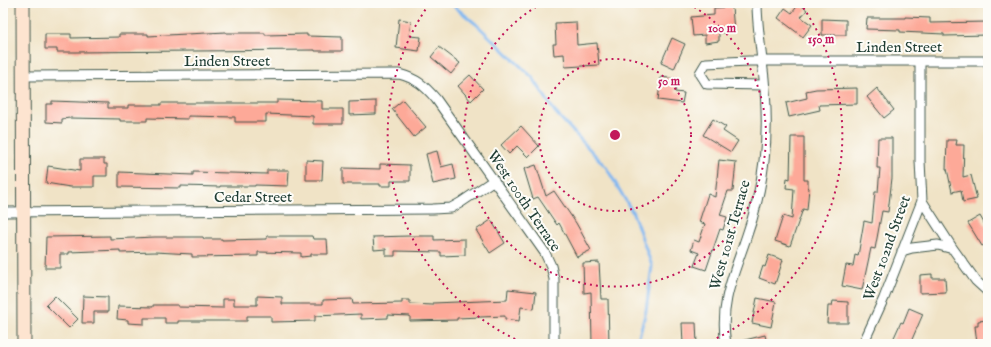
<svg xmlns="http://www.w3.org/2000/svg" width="991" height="347" viewBox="0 0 991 347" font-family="'IM FELL English',serif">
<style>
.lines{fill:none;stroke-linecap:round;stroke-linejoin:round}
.stream{stroke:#80b7f0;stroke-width:3}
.building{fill:#fda998}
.street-casing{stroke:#3e564a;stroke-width:11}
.secondary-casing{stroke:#3e564a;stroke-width:15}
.street{stroke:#fff;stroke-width:9}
.secondary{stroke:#fde4d0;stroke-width:13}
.ring{fill:none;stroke:#c2185b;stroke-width:2;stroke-dasharray:2 4}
.labels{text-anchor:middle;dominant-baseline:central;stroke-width:4;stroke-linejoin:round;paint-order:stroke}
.street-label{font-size:15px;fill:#1f3d34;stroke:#fdfcf7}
.centre{fill:#c2185b;stroke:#fdfcf7;stroke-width:2}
.ring-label{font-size:12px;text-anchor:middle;font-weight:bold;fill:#c2185b;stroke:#fdfcf7;stroke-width:4;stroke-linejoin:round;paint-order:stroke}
</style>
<rect width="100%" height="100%" fill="#fdfcf7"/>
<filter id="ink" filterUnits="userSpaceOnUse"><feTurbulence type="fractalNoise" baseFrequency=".025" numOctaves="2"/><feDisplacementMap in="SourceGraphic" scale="8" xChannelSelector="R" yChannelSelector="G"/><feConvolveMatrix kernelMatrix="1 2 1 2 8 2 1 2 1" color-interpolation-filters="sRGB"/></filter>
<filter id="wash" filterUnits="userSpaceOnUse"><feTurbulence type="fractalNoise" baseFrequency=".012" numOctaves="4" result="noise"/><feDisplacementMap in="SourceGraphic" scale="16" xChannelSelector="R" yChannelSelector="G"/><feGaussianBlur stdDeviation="0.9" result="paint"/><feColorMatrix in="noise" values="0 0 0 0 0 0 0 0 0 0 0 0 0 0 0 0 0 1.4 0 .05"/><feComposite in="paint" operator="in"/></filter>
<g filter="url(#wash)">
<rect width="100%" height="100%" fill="#f0e3c6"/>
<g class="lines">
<!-- stream -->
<path class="stream" d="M450,3L476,24L533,78L555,112L606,167L633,213L652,266L646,311L637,344"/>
</g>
<g id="blocks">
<!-- building -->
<path class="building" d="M799,4L807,10L801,17L812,25L803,37L778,18L785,8L792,13Z
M732,7L734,32L719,33V41L705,43V35L693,36L691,17L714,15V8Z
M905,17L930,18V23L988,22V35L944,36V34L900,32V30L866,29L867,18H905Z
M399,19L411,21L409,36L421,37L419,51L396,48Z
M822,19L846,20V35H822Z
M576,22L577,45L597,43L599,65L565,67L564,54L554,55L553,44H556L555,23Z
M226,32V33H265V35L307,34V36L342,37V51H315V50L74,52H57V49H45V34H71V38L119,37V34H148V36Z
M672,38L685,44L674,69L661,63Z
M439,47L460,63L451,74L431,57Z
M470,75L483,89L471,101L458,86Z
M661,77L677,79L675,92L684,93L682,103L658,100Z
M857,88V104L819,105L820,110L789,117L786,103L807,98L806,91L816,89Z
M877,88L894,110L884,118L867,97Z
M277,100L322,101V109H343V124H313V116L266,114V122H235V117L188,116V119L147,118V121H120V119L70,118L62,119V123L46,122V104H52V101L108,103V108H128V105H161V103H277Z
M403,100L426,127L414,137L392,109Z
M376,101V114L349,115V102Z
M713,119L726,127L723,131L738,141L731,152L703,135Z
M521,126L539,146L528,157L517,146L509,154L501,145Z
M791,137H804V180H808V187L809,188L807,210L803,209L790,246L775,241L783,216L792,219L794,189L786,188L787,178L790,179Z
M878,138H892V178L888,212L882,211L875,249L871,248L862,290L842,286L846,265L853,266L855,255L858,256L864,221L872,223L875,192H878L880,168H877Z
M947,140H957L956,145H964L963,177L971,175L977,199L963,202L961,190L952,192L947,169H946Z
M437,151L441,167L453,164L456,179L433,184L426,154Z
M80,159H104V164H107V176H94V187H70L46,183L48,166L80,171Z
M306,160L323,161L322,180H306Z
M719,160L736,162L733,191H728L720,215L727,217L723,230L720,229L706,270L694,266L699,253L691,250L694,240L699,242L705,224L699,222L708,194L715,197Z
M380,164L410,165V181H391V186H380V184H343V168L380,169Z
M536,165L546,196L554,191L576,223L591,250L577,257L559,223L557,225L538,197L533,199L524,169Z
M267,170H289L288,186L255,185V186H220V187L181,186V188L119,187V172L193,175V172L267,174Z
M980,216L988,230V243L982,246L968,223Z
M491,220L505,243L490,253L476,230Z
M110,236V239L155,237H203L204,239H222V240L267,239V236H312L313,239H327L328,254H311V256L301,257V253L258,252V256L192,257V254L155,252L120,253V250L69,252V254H60V268H45L46,237Z
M409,236H434V240L465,239V255L441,256V252L395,251V256H386V249L374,250L373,237Z
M769,255L783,260L775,284L759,278L763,266L765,267Z
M599,262L601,299H608L609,344H592L591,292L584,293L583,263Z
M932,274V278H945L946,292L920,293V275Z
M508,289L536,292L534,309L521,307L519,321L505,319V316L457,318V320L410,321V316L388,315V318L361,319V314L315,316V321L271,322V316H247V321H178V323H165V318H144V324L128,323V320L117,319L118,306L153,307V305H178V307L223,308V299H234V305H257V296L282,297V304H323V300L352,299L353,304L402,303V300H410V304L433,305V303L507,300Z
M55,296L78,319L69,328L46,305Z
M83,296L108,297V312H94V323H82Z
M757,298L776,302L771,327L752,323Z
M833,301L848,302V323H827L828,306H832Z
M909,308L923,314L910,344H891L901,322L903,323Z
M988,320V344H977L975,326H978V321Z
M682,323H696L697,344H683Z
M765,335L767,344H741V341Z"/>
</g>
</g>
<g filter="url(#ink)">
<use href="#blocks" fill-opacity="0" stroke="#3e564a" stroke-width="1"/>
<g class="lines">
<defs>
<path id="street" d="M23,76L399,74C417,79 424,85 436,99L545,253L551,266L554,279V344
M764,85L707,84L700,73L706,63L749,61H988
M922,201L953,249
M3,212L433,209L451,208L460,203L494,180
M902,251L912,248L938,245L953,249L976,281L988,292
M726,344C719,304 734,274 746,238C755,213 761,187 764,161C768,129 766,92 762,61C760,41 757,22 757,3
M863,344L884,298L922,201L920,161V61"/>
<path id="secondary" d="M23,3L24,344"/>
</defs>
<!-- street casing -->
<use href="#street" class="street-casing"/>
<!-- secondary casing -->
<use href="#secondary" class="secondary-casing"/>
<!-- street -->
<use href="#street" class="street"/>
<!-- secondary -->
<use href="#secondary" class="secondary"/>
</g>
</g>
<!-- distance rings -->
<g class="ring">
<circle cx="615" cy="135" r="76"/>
<path d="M689 4A151 151 0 1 1 541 4"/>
<path d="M526 344A227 227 0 0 1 430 3M800 3A227 227 0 0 1 704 344"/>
</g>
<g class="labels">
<!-- street labels -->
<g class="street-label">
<text x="899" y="47">Linden Street</text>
<text x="227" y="61">Linden Street</text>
<text x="253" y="197">Cedar Street</text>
<text transform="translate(524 201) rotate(56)">West 100th Terrace</text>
<text transform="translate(730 235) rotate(-74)">West 101st Terrace</text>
<text transform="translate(887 248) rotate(-70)">West 102nd Street</text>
</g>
</g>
<circle cx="615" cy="135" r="6" class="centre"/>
<g class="ring-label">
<text x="722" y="32">100 m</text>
<text x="821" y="43">150 m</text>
<text x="669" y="85">50 m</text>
</g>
<!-- margin -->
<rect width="991" height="347" fill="none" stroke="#fdfcf7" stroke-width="16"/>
</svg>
